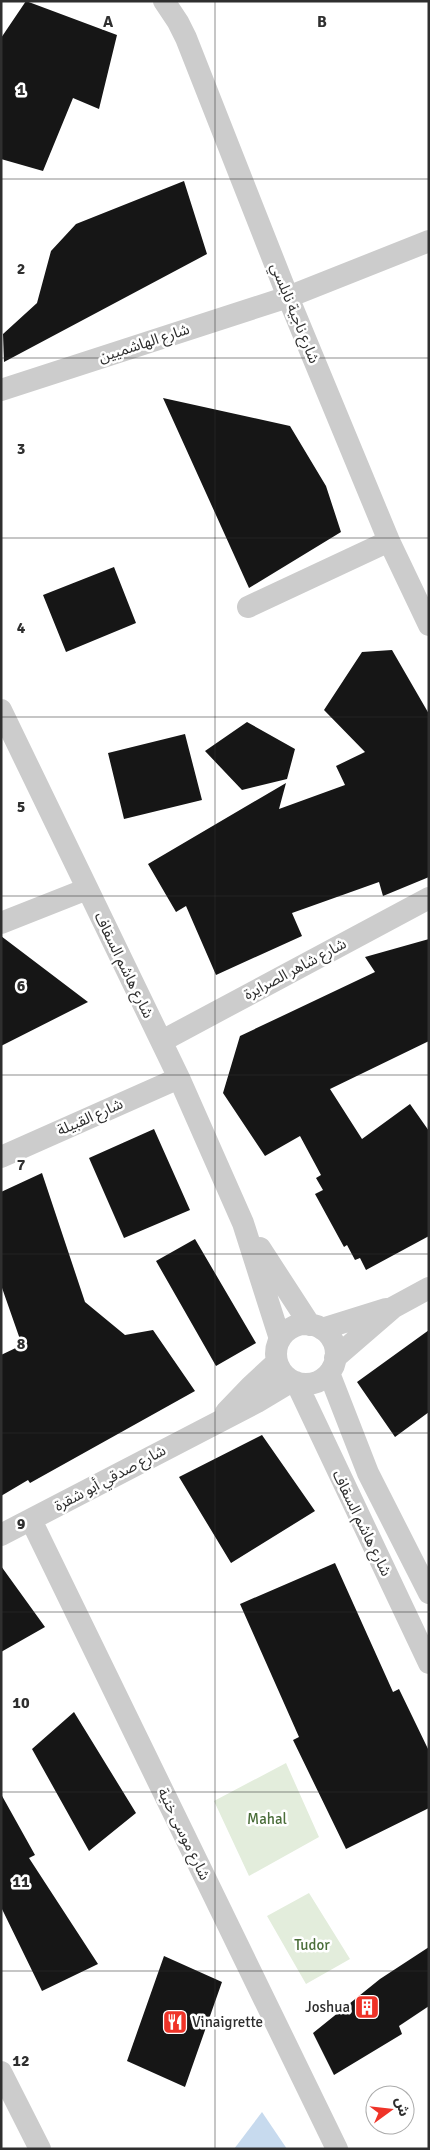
<svg xmlns="http://www.w3.org/2000/svg" width="430" height="2150" viewBox="0 0 430 2150" font-family="Signika,'Noto Sans Arabic',sans-serif">
<style>
.green{fill:#e3eddc}
.water{fill:#c7daee}
.building{fill:#161616}
.lines{fill:none;stroke-linecap:round;stroke-linejoin:round}
.minor{stroke:#ccc;stroke-width:22}
.grid{fill:none;stroke:#2f2f2f;stroke-width:1;stroke-opacity:0.55}
.labels{text-anchor:middle;dominant-baseline:central;stroke-width:5;stroke-linejoin:round;paint-order:stroke}
.street-label{font-size:15px;fill:#2f2f2f;stroke:#fff}
.park-label{font-size:15px;fill:#4b6e3a;stroke:#fff}
.poi-label{font-size:15px;fill:#2f2f2f;stroke:#fff;text-anchor:end}
.grid-label{font-size:16px;text-anchor:middle;font-weight:bold;fill:#2f2f2f;stroke:#fff;stroke-width:5;stroke-linejoin:round;paint-order:stroke}
</style>
<rect width="100%" height="100%" fill="#fff"/>
<!-- green -->
<path class="green" d="M286,1763L319,1837L249,1876L214,1801Z
M309,1893L350,1959L306,1984L267,1916Z"/>
<!-- water -->
<path class="water" d="M262,2112L287,2149H234Z"/>
<!-- building -->
<path class="building" d="M26,1L117,35L99,109L73,98L43,171L1,159V38Z
M184,181L207,254L4,362L3,334L37,303L51,251L76,224Z
M163,398L290,426L326,486L341,532L249,588Z
M114,567L136,623L66,652L43,595Z
M392,650L429,714V877L383,896L379,882L292,913L302,936L216,975L186,906L176,912L148,864L286,783L279,809L345,785L336,766L365,752L324,710L362,652Z
M247,722L295,749L287,779L242,790L205,751Z
M185,734L202,800L124,819L108,753Z
M1,936L88,1002L1,1046Z
M429,939V1041L330,1089L362,1139L410,1104L429,1131V1236L366,1270L360,1258L355,1260L347,1245L344,1247L315,1194L323,1190L316,1178L321,1175L300,1136L265,1156L223,1093L240,1036L375,972L365,957Z
M154,1129L190,1210L124,1238L89,1158Z
M42,1173L85,1302L125,1335L153,1330L195,1391L30,1483L28,1480L1,1496V1355L22,1345L1,1285V1192Z
M195,1239L256,1343L216,1366L156,1261Z
M429,1330V1412L395,1437L357,1382Z
M262,1435L315,1511L231,1563L179,1477Z
M335,1563L393,1692L399,1689L429,1751V1808L346,1849L293,1740L299,1737L240,1604Z
M1,1566L45,1627L1,1652Z
M74,1712L136,1813L89,1851L32,1749Z
M1,1794L35,1855L29,1858L98,1964L42,1991L1,1907Z
M429,1947V2006L399,2026L402,2034L334,2075L313,2033L380,1979Z
M164,1956L222,1982L185,2087L127,2061Z"/>
<g class="lines">
<!-- minor -->
<path class="minor" d="M164,1L178,22L186,38L288,297L389,541L429,625
M1,390L288,297L429,241
M248,607L389,541
M1,710L179,1078L243,1223L280,1339
M1,923L87,889
M162,1041L429,898
M1,1157L179,1078
M260,1248L310,1325
M276 1354a30 30 0 1 1 60 0a30 30 0 1 1-60 0Z
M322,1329L386,1309
M335,1358L394,1307L429,1288
M329,1373L368,1473L429,1593
M296,1382L429,1663
M226,1412L250,1387L277,1362
M31,1520L337,2149
M1,1535L257,1402L292,1381
M1,2072L40,2149"/>
</g>
<!-- grid -->
<path class="grid" d="M215,1V2149M1,179H429M1,358H429M1,538H429M1,717H429M1,896H429M1,1075H429M1,1254H429M1,1433H429M1,1612H429M1,1792H429M1,1971H429"/>
<!-- icons -->
<defs>
<symbol id="building-square" viewBox="-11 -11 22 22"><rect x="-9" y="-9" width="18" height="18" rx="4" fill="#ef3328" stroke="#fff"/><path d="M-4-6H4V6H1V3H-1V6H-4ZM-2.5-4.3h1.7v1.8h-1.7ZM.8-4.3h1.7v1.8H.8ZM-2.5-1h1.7V.8h-1.7ZM.8-1h1.7V.8H.8Z" fill="#fff"/></symbol>
<symbol id="restaurant-square" viewBox="-11 -11 22 22"><rect x="-9" y="-9" width="18" height="18" rx="4" fill="#ef3328" stroke="#fff"/><path d="M-5-6h1v4h1v-4h1v4h1v-4h1v5L-1.5 .5V6h-2V.5L-5-1ZM5-6V6H3V1.5H1.5Q1.5-4 5-6Z" fill="#fff"/></symbol>
</defs>
<g fill-rule="evenodd">
<use href="#building-square" x="353" y="1993" width="28" height="28"/>
<use href="#restaurant-square" x="161" y="2008" width="28" height="28"/>
</g>
<g class="labels">
<!-- street labels -->
<g class="street-label">
<text transform="translate(295 313) rotate(68)">شارع ناجية نابلسي</text>
<text transform="translate(144 343) rotate(-18)">شارع الهاشميين</text>
<text transform="translate(124 965) rotate(64)">شارع هاشم السقاف</text>
<text transform="translate(295 969) rotate(-28)">شارع شاهر الصرايرة</text>
<text transform="translate(90 1117) rotate(-24)">شارع القبيلة</text>
<text transform="translate(110 1478) rotate(-28)">شارع صدقي أبو شقرة</text>
<text transform="translate(362 1523) rotate(64)">شارع هاشم السقاف</text>
<text transform="translate(184 1834) rotate(64)">شارع موسى خنية</text>
</g>
<!-- park labels -->
<g class="park-label">
<text x="267" y="1819">Mahal</text>
<text x="312" y="1945">Tudor</text>
</g>
<!-- poi labels -->
<g class="poi-label">
<text x="350" y="2007">Joshua</text>
<text x="192" y="2022" text-anchor="start">Vinaigrette</text>
</g>
</g>
<g class="grid-label">
<text x="108" y="27">A</text>
<text x="322" y="27">B</text>
<text x="21" y="95">1</text>
<text x="21" y="274">2</text>
<text x="21" y="454">3</text>
<text x="21" y="633">4</text>
<text x="21" y="812">5</text>
<text x="21" y="991">6</text>
<text x="21" y="1170">7</text>
<text x="21" y="1349">8</text>
<text x="21" y="1529">9</text>
<text x="21" y="1708">10</text>
<text x="21" y="1887">11</text>
<text x="21" y="2066">12</text>
</g>
<!-- border -->
<rect width="430" height="2150" fill="none" stroke="#2f2f2f" stroke-width="5"/>
<!-- north arrow -->
<g transform="translate(390 2110) rotate(75)"><circle r="24" fill="#ffffff" stroke="#acacac"/>
<path d="M0-4L9 19L0 12L-9 19Z" fill="#ef3328"/>
<text y="-8" font-size="14" font-weight="bold" text-anchor="middle" fill="#2f2f2f">ش</text>
</g>
</svg>
